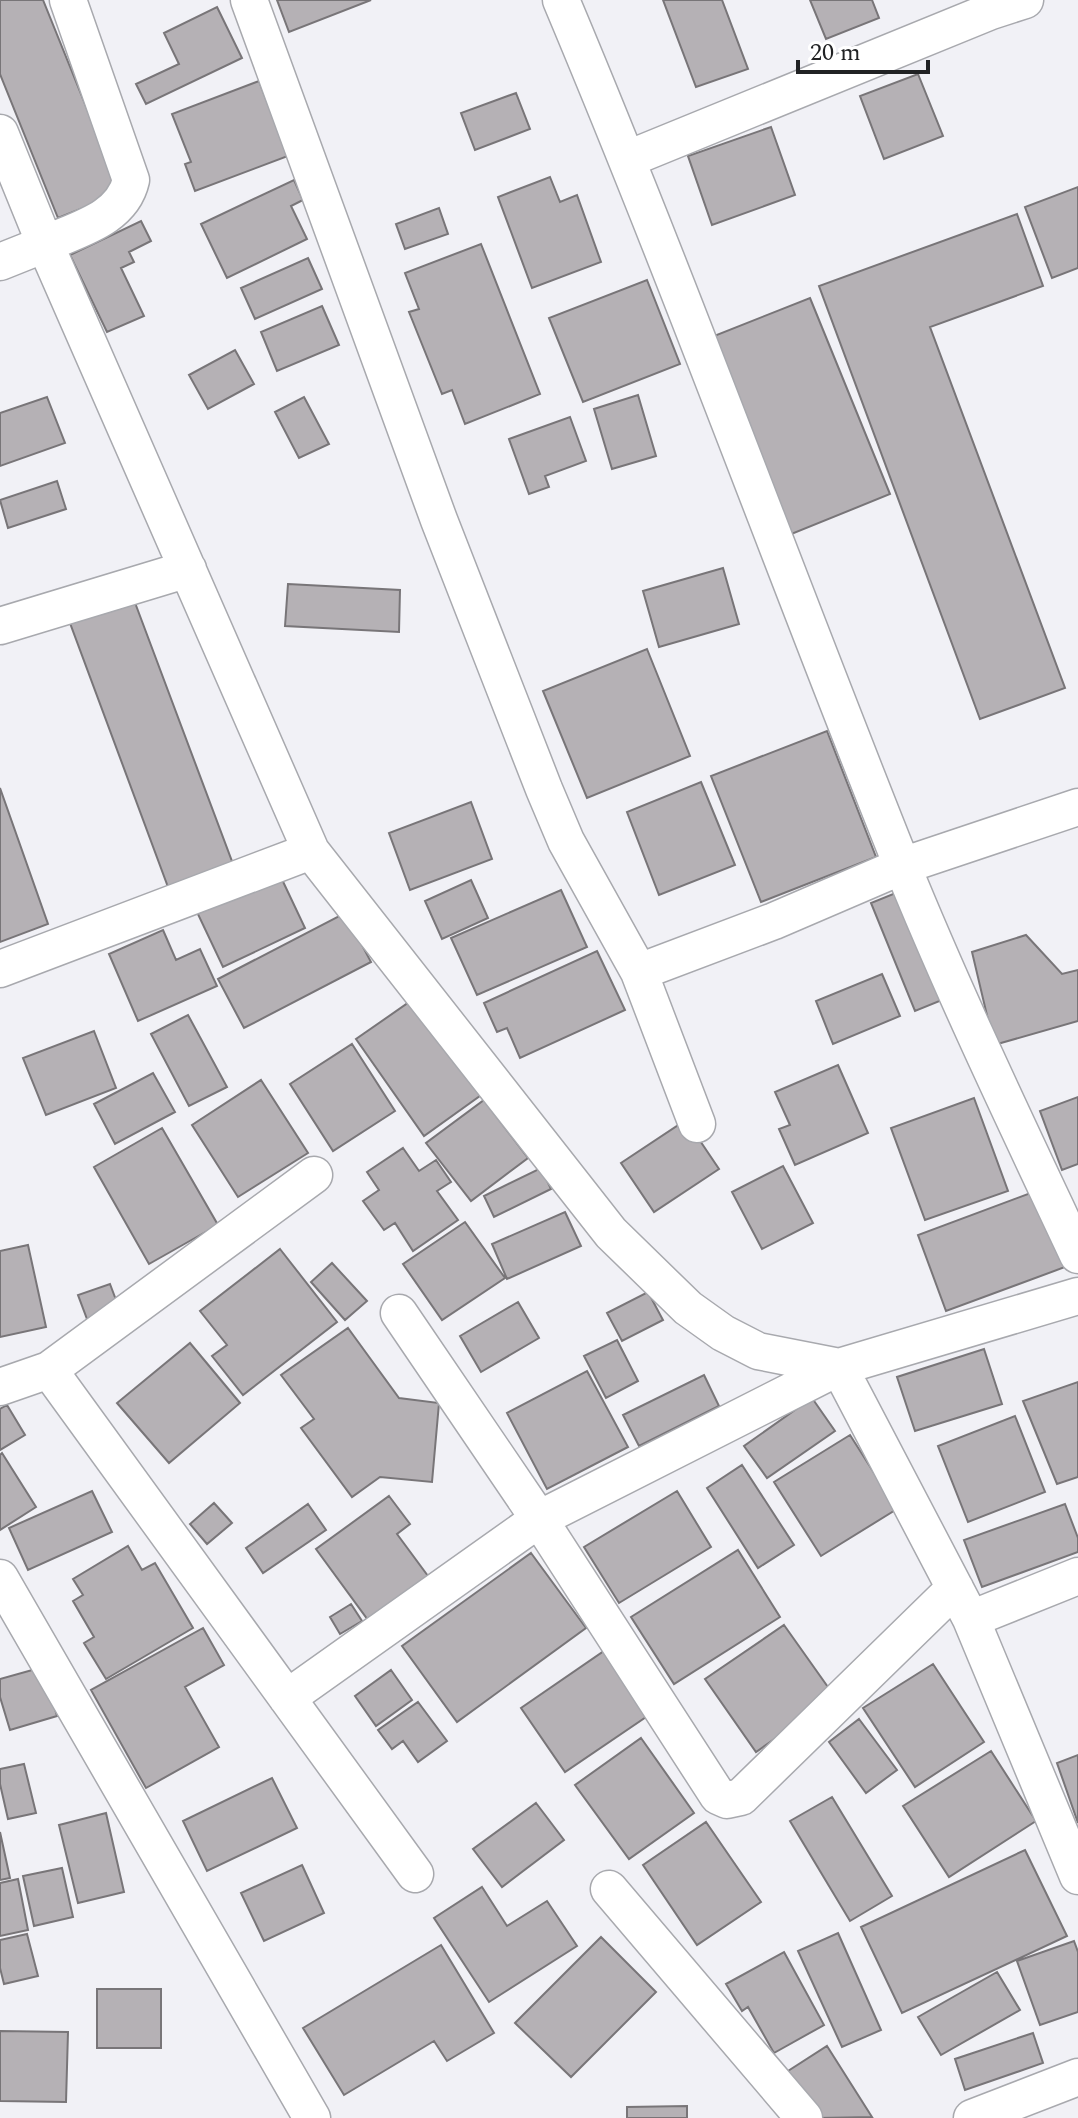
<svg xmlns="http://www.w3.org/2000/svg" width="1078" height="2118" viewBox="0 0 1078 2118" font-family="Spectral,serif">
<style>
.building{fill:#b5b1b5;stroke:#787578;stroke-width:2}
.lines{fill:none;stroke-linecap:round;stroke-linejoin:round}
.minor-casing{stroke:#a8a9ae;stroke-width:39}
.minor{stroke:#fff;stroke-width:36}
</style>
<rect width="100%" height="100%" fill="#f1f1f6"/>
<!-- building -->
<path class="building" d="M0,0H43L121,193L58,218L0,74Z
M277,0H371L289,32Z
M663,0H722L748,69L696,87Z
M810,0H872L879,18L826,39Z
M217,7L242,58L146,104L136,84L179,64L164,33Z
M918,74L943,136L884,159L860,96Z
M259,81L288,156L195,191L185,164L191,162L172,114Z
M516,93L530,129L475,150L461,113Z
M771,127L795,195L712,225L688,156Z
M550,177L560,202L577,195L601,262L532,288L498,197Z
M294,180L303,200L291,206L307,239L227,278L201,224Z
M1078,187V268L1052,278L1025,207Z
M439,208L448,234L405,249L396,224Z
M1017,214L1043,286L930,327L1065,688L980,719L819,286Z
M141,221L151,241L129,252L134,262L121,268L144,316L107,332L70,255Z
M481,244L540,394L465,424L452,390L442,394L409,312L419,309L405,273Z
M308,258L322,289L255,319L241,288Z
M647,280L680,364L583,402L549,318Z
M810,298L890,494L789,535L709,338Z
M322,306L339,345L277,371L261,332Z
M235,350L254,384L208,409L189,375Z
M638,395L656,456L612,469L594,409Z
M47,397L65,443L0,466V413Z
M304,397L329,444L299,458L275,412Z
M570,417L586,461L545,476L549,487L529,494L509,439Z
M57,481L66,509L8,528L0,500Z
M723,568L739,624L659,647L643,591Z
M288,584L400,590L399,632L285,626Z
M134,600L233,864L168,887L70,623Z
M647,649L690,756L587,798L543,691Z
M827,731L876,857L761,902L711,776Z
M701,782L735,865L659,895L627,812Z
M0,788L48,924L0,942Z
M471,802L492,859L410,890L389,833Z
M278,871L305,928L223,967L196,910Z
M471,880L488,918L442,939L425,901Z
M561,890L587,947L477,995L451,938Z
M903,890L947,998L915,1011L871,903Z
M345,913L371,962L244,1028L218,979Z
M163,930L176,960L200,949L217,986L138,1021L109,954Z
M1026,935L1062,974L1078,970V1021L994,1045L972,952Z
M597,951L625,1010L520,1058L507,1028L497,1032L484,1003Z
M882,974L900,1016L833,1044L816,1001Z
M415,998L484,1093L424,1136L356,1039Z
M188,1015L227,1087L189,1106L151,1034Z
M94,1031L116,1088L46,1115L23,1058Z
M352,1044L395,1111L333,1151L290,1084Z
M838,1065L868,1133L795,1165L779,1129L790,1125L775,1092Z
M153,1073L175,1112L115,1144L94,1104Z
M261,1080L308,1153L238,1197L192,1125Z
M1078,1097V1164L1062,1170L1040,1111Z
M974,1098L1008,1191L925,1220L891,1128Z
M484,1100L528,1158L471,1201L426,1143Z
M686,1120L719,1169L654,1212L621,1163Z
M162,1128L218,1225L149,1264L94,1167Z
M403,1148L419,1171L436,1160L451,1182L437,1191L458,1220L413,1251L395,1223L384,1230L363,1201L379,1190L367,1172Z
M783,1166L813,1223L762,1249L732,1192Z
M541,1168L551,1189L494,1217L484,1196Z
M1036,1191L1065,1267L946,1311L918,1235Z
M565,1212L581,1246L507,1279L492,1244Z
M465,1222L505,1278L442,1320L403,1264Z
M28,1245L46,1327L0,1337V1251Z
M280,1249L337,1322L243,1395L212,1356L227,1345L200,1311Z
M332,1263L367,1301L345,1320L311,1282Z
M110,1284L122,1316L90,1327L78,1295Z
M648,1292L663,1320L622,1341L607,1313Z
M518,1302L539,1338L481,1372L460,1336Z
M348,1328L399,1398L439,1403L432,1482L380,1477L352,1497L301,1428L314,1419L281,1375Z
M617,1340L638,1381L606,1398L584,1356Z
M190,1343L240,1403L169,1463L117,1403Z
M984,1349L1002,1404L915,1431L897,1377Z
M587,1371L628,1447L547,1489L507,1413Z
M704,1375L719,1406L639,1446L623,1415Z
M1078,1382V1477L1057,1484L1023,1401Z
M812,1398L835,1431L767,1478L744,1446Z
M7,1405L25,1435L0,1450V1409Z
M1015,1416L1045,1492L968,1522L938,1446Z
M850,1435L897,1509L821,1556L774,1482Z
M2,1453L36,1507L0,1530V1455Z
M742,1465L794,1545L758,1568L707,1488Z
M92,1491L112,1532L28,1570L9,1528Z
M677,1491L711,1547L619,1603L584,1547Z
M389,1496L410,1524L397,1534L428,1576L368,1620L316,1549Z
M214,1503L232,1523L207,1544L190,1524Z
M308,1504L326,1530L263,1573L246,1548Z
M1065,1504L1078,1538V1552L982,1587L964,1540Z
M128,1546L142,1570L155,1563L193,1628L106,1679L84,1643L94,1637L73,1601L83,1595L73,1579Z
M738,1550L780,1617L674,1684L631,1617Z
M531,1553L586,1628L457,1722L402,1646Z
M351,1604L362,1621L340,1634L330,1617Z
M784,1625L835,1697L756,1752L705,1679Z
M203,1628L224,1665L185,1687L219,1747L146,1788L91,1690Z
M604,1651L649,1715L565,1772L521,1708Z
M933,1664L984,1742L915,1787L863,1708Z
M43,1667L57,1716L10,1730L0,1697V1679Z
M391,1670L412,1700L376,1726L355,1696Z
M418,1702L447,1741L418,1762L403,1741L392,1749L378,1730Z
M859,1719L897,1770L866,1793L829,1742Z
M641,1738L694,1813L629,1859L575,1785Z
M991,1751L1036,1821L949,1877L903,1806Z
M1078,1755V1823L1057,1763Z
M24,1764L36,1813L8,1819L0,1784V1769Z
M272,1778L297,1828L207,1871L183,1821Z
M832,1797L892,1896L850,1921L790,1821Z
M536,1803L564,1840L502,1887L473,1849Z
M106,1813L124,1892L78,1903L59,1825Z
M706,1822L761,1902L697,1945L643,1865Z
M0,1832L10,1878L0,1880Z
M1025,1850L1067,1936L902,2013L861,1927Z
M302,1865L324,1913L264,1941L241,1893Z
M62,1868L73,1917L34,1926L23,1876Z
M18,1879L28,1930L0,1936V1883Z
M482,1887L507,1926L547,1901L577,1946L489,2002L434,1918Z
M838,1933L881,2030L842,2047L798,1951Z
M27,1934L38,1976L4,1984L0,1968V1940Z
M601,1937L656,1992L571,2077L515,2023Z
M1074,1941L1078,1952V2012L1040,2025L1017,1961Z
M441,1945L494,2033L447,2061L434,2041L344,2095L303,2028Z
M784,1952L824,2025L774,2053L748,2007L742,2011L726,1984Z
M997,1972L1020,2010L941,2055L918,2017Z
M97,1989H161V2048H97Z
M0,2031L68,2032L66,2102L0,2101Z
M1033,2033L1043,2063L965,2090L955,2059Z
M827,2046L872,2117L818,2118L788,2071Z
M687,2106V2118H627V2107Z"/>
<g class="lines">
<defs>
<path id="minor" d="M249,0L439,520L544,789L566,841L639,972L697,1124
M561,0C681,285 786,576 901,863C955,996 1017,1125 1078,1255
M0,133L45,244L0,262
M628,159L991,11L1025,0
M0,626L188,569
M311,851L611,1233L688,1308L723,1333L758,1351L839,1367L971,1619L1078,1876
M0,969L311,851L45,244C78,229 122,219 131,180L68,0
M639,972L774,921L902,866L1078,807
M399,1313L539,1519L718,1796L727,1800L741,1797L955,1588
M49,1370L415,1874
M0,1387L49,1370L314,1175
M0,1578L312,2118
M971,1619L1078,1576
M287,1698L539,1519L839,1367L1078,1296
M609,1889L804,2118
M972,2118L1078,2077"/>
</defs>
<!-- minor casing -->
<use href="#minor" class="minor-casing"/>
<!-- minor -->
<use href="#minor" class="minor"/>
</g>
<!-- scale -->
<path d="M798 60v12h130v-12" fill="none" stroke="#212224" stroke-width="4"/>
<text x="810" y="60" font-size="24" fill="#212224" stroke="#ffffff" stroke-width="6" paint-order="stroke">20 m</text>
</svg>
